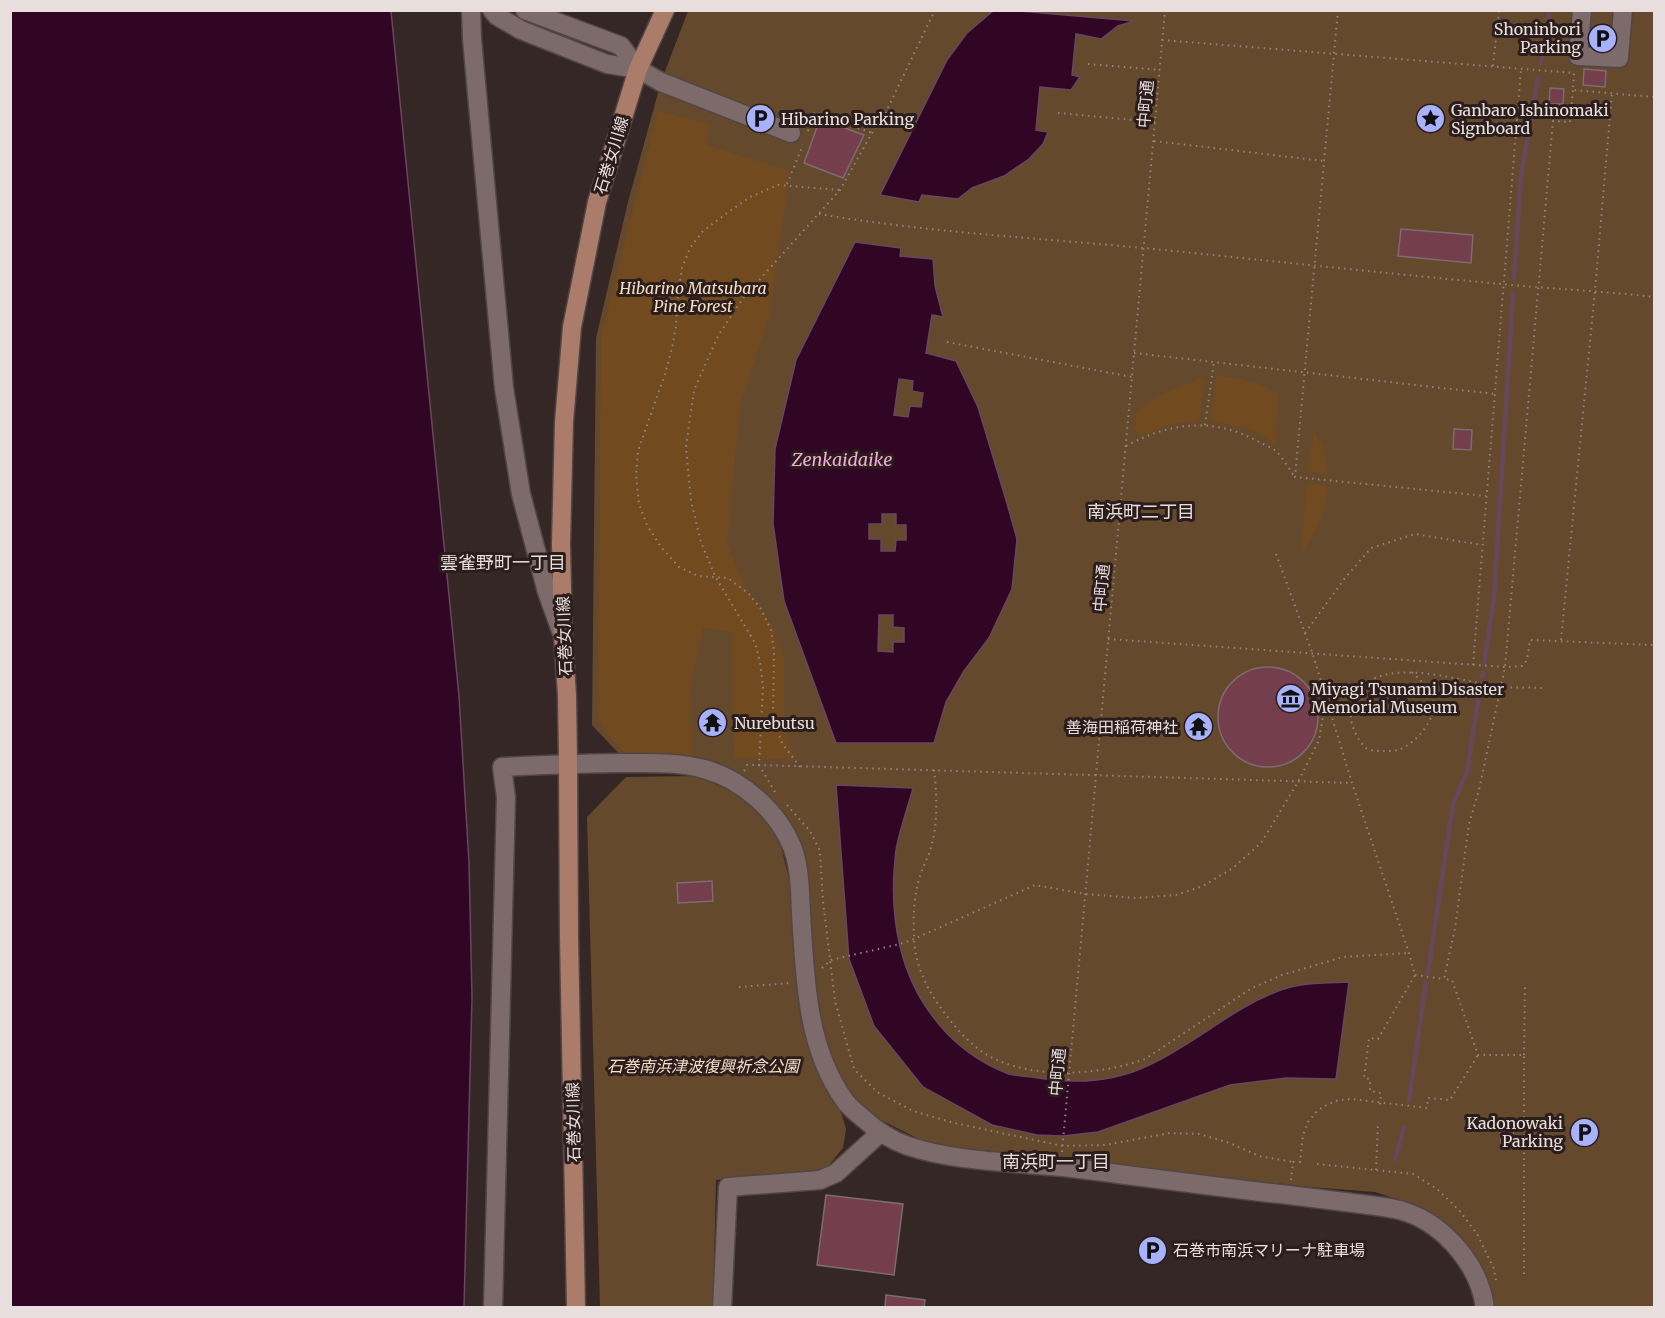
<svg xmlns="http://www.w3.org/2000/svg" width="1665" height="1318" viewBox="0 0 1665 1318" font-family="Merriweather,'Noto Sans JP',serif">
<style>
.green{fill:#64492c}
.forest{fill:#714b1f}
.water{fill:#300624;stroke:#67475c;stroke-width:1.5;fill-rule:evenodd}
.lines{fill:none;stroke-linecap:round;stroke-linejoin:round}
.stream{stroke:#67475c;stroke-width:4.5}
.building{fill:#743e4d;stroke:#7c6c70;stroke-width:1.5}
.minor-casing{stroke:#514645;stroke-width:21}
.major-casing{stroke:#514645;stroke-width:21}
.path{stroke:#928685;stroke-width:2;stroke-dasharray:1.5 4.5;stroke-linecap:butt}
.minor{stroke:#7c6b6a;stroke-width:18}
.major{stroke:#aa7c69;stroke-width:18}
.labels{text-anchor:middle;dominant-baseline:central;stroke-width:6;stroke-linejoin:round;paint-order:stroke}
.poi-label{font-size:16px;fill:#e8dedd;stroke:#2a1d1c;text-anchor:start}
.street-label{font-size:16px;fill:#e8dedd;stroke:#2a1d1c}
.park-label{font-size:16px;font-style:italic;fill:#f7dec5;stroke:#2a1d1c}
.water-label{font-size:18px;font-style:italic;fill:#f6a9da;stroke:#2a1d1c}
.neighbourhood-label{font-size:18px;fill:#e8dedd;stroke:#2a1d1c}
</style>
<rect width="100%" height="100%" fill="#352726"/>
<!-- green -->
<path class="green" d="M688,11H1654V1307H1495L1490,1285L1480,1263L1465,1242L1447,1224L1421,1207L1375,1192L1310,1187L954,1148L919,1139L869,1114L832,1069L819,1032L799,845L736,775L623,758L592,725L596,338L628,202L661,82Z
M699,776L755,803L776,826L793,895L815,1062L842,1115L846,1129L843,1148L826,1169L716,1180L713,1307H600L587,817L626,777Z"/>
<!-- forest -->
<path class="forest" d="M658,111L710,125L706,145L788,170L786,200L769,316L740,406L727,544L747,591L774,629L784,660V727L795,759L735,758L732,632L703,628L690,688L692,760L626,756L598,721L601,337Z
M1216,376C1241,378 1256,381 1278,394L1275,444L1253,430L1211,420Z
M1204,377L1200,417L1195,422C1174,421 1158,428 1139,436L1135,432L1136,412L1159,396Z
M1314,432L1323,447L1328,474L1308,471Z
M1307,484L1328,486C1325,516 1319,528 1301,553Z"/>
<!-- water -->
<path class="water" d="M10,11H391L459,696L469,863L472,998L464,1307H11Z
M993,11H1019L1134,21L1118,26L1101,39L1076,34L1072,75L1080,77L1071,90L1040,87L1036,130L1048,132L1043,144L1029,159L1004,176L972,188L958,199L922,195L919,202L880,195L947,60L967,33Z
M855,242L901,248L900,256L933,259L935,286L943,317L932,315L926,353L956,361L978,407L1006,500L1017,539L1012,589L989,638L964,671L946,702L934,743H836L784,601L773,523L775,449L796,360ZM899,379L913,381L912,391L923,393L921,407L910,406L908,417L894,415ZM882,514H896V525H906V540H896L895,551H881V539H869V524H882ZM879,615H893V627L904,628V642H893V652L878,651Z
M836,785L913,788C908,807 901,826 897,845C895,853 895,863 894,872C891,922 901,974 931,1014C950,1041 978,1063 1009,1074C1016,1076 1025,1076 1032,1077C1071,1084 1111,1083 1147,1066C1194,1045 1233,1007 1281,990C1303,982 1326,983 1349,982L1336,1079L1286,1078L1230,1085L1098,1132L1063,1136L1037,1135L992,1125L923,1087L874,1026L849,959Z"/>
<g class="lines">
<!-- stream -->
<path class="stream" d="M1541,63L1550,10
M1514,278L1521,176L1538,78
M1484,664L1494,598L1513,293
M1482,677L1483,673
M1428,973L1453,804L1467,772L1479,696
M1409,1100L1426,983
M1395,1159L1404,1127"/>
</g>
<!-- building -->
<path class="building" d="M1584,69L1606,71L1605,87L1583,85Z
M1550,88L1564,89L1563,104H1549Z
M820,119L864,135L843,178L804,163Z
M1401,229L1473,235L1471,263L1398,256Z
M1454,429L1472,430L1471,450L1453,449Z
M1218 717a50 50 0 1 1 100 0a50 50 0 1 1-100 0Z
M712,881L713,901L678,903L677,883Z
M1500,1126H1513L1514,1144H1501Z
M826,1195L903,1204L894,1275L817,1265Z
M886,1295L925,1300L924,1308H885Z"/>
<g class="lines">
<defs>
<path id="minor" d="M471,10L472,39L504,388L521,494L547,592L561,631
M492,10L497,16L521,30L607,64L638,69L661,82L791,133
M525,10L621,46L638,69
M1582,10L1578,56L1619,58L1623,10
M493,1308L506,797L502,767C544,765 585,763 626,763C653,763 678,762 704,769C742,779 779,812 793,849C800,869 800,892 801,913C805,977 806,1047 845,1101C850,1108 857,1113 864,1119C877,1131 891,1140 908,1146C957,1162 1012,1162 1063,1167C1138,1176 1214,1187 1289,1195C1313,1198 1337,1201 1361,1204C1375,1206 1391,1207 1406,1212C1445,1225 1480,1266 1485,1308
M722,1308L728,1187L820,1180L836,1173L880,1133"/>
<path id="major" d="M576,1308L569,936L568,763L567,695L563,635L561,544L564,422L572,327L597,202L638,69L665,10"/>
</defs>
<!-- minor casing -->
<use href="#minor" class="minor-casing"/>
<!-- major casing -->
<use href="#major" class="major-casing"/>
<!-- path -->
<path class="path" d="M1338,10L1295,477L1486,496
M1162,40L1574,73L1573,90L1654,97
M1088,64L1160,70
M1493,66L1499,10
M1058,113L1155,122
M808,131L815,112L872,133
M1154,141L1324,161
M787,184L803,145
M819,214C926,232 1035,238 1144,248C1263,260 1382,273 1501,284C1552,289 1603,291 1654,297
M947,342L1132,377
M1134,353L1495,394
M1205,425L1214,362
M1126,446C1170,422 1215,417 1259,442C1264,445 1271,447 1276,451C1283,458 1289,469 1295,477
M1276,554L1313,655L1352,783L1409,953L1415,975L1378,1039L1369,1038L1364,1078L1370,1079V1091L1381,1093L1380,1106
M1305,633L1345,578L1371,548L1415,534L1482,545
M1108,639L1505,667L1522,666L1527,660L1530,640L1654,645
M1561,640L1595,290L1612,93
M1473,665L1521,69
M1412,672C1420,680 1428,687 1432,697C1440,716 1416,744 1398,750C1394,751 1388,751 1384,751C1378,751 1371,751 1366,748C1359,742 1350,725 1351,715C1357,645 1457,681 1500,687C1514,688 1528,687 1542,688
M800,767L782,743L773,718L774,651L771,630L761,609L749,594L728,578L698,576L679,567L661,547L647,525L639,504L636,475L638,451L665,374L672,348L676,326L677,303L682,268L690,248L703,231L727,213L750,197L778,185L840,190
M934,770C937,794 938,824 931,847C929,856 924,864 921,873C914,893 913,915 914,936C914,962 926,988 941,1008C952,1024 965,1039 981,1051C1024,1081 1099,1076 1145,1059L1252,988L1282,975L1343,957L1409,953
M744,771L747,765H759L1352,783
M775,792L759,765L763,687L760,662L755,643L715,576L701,542L691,501L686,447L694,390L718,336L743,298L840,190L872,133L885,114L935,10
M787,805L810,831L820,851L823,901L835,1001L854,1069L877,1092L913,1111L954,1123L1063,1146L1105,1145L1170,1133L1199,1134L1230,1143L1259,1156L1293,1162
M822,968L831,960L900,944L914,939L1035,885L1085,894L1136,898L1176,895L1203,886L1233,868L1261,843L1298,782L1319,740L1323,716L1328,703
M1415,975L1444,979
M739,987L791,983
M1524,1055L1525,983
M1062,1152L1165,10
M1300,1163L1303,1135L1308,1122L1317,1111L1328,1104L1339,1100L1352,1099L1427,1108L1428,1098L1450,1100L1478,1055
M1317,1164L1413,1174L1437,1189L1459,1210L1477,1234L1494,1269L1496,1281
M1376,1170L1378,1122
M1291,1180L1293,1162H1301
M1524,1274V1055H1478L1452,980L1444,979L1455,928L1469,824L1479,790L1505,667L1553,121L1570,122L1573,90"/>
<!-- minor -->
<use href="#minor" class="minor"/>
<!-- major -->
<use href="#major" class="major"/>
</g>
<!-- icons -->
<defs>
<symbol id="parking-disc" viewBox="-11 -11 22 22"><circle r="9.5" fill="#a7b1fc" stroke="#2a1d1c"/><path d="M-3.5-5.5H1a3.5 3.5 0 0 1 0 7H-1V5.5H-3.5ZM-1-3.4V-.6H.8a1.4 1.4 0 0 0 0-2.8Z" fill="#111"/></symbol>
<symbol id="sight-disc" viewBox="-11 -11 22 22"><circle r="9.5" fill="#a7b1fc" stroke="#2a1d1c"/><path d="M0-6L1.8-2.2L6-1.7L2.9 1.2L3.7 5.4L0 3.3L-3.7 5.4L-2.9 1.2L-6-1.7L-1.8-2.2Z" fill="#111"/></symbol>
<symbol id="museum-disc" viewBox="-11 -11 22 22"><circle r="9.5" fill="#a7b1fc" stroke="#2a1d1c"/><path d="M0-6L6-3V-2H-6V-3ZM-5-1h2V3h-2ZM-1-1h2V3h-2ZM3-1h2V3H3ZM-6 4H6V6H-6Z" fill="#111"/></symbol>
<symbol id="temple-disc" viewBox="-11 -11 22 22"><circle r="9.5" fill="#a7b1fc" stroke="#2a1d1c"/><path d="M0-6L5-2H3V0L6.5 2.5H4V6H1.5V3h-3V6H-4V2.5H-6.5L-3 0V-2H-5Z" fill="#111"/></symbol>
</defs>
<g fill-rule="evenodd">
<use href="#parking-disc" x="1586" y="22" width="33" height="33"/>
<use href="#parking-disc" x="744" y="102" width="33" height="33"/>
<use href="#sight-disc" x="1414" y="102" width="33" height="33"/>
<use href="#museum-disc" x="1274" y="682" width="33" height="33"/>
<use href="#temple-disc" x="696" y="706" width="33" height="33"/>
<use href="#temple-disc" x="1182" y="710" width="33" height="33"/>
<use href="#parking-disc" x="1568" y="1116" width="33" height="33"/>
<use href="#parking-disc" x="1136" y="1234" width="33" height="33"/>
</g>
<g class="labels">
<!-- poi labels -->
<g class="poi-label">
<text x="1581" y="29" text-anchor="end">Shoninbori<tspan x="1581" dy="18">Parking</tspan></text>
<text x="1451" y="110">Ganbaro Ishinomaki<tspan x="1451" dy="18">Signboard</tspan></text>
<text x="781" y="119">Hibarino Parking</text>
<text x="1311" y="689">Miyagi Tsunami Disaster<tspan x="1311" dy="18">Memorial Museum</tspan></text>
<text x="734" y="723">Nurebutsu</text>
<text x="1178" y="727" text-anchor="end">善海田稲荷神社</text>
<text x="1563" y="1123" text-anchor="end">Kadonowaki<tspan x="1563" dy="18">Parking</tspan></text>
<text x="1173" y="1250">石巻市南浜マリーナ駐車場</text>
</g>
<!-- street labels -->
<g class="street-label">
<text transform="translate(1145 104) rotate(-85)">中町通</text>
<text transform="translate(611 155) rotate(-73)">石巻女川線</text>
<text transform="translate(1101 588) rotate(-85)">中町通</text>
<text transform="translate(564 636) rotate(-92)">石巻女川線</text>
<text transform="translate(1057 1072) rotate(-85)">中町通</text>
<text transform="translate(573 1122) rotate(-91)">石巻女川線</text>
</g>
<!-- park labels -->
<g class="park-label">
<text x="693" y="288">Hibarino Matsubara<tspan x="693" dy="18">Pine Forest</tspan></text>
<text x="703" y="1066">石巻南浜津波復興祈念公園</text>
</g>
<!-- water labels -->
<g class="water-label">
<text x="842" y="459">Zenkaidaike</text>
</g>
<!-- neighbourhood labels -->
<g class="neighbourhood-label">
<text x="1141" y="511">南浜町二丁目</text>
<text x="503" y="562">雲雀野町一丁目</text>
<text x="1056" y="1161">南浜町一丁目</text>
</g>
</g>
<!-- border -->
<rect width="1665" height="1318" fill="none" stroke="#e8dedd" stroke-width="24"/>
</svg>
